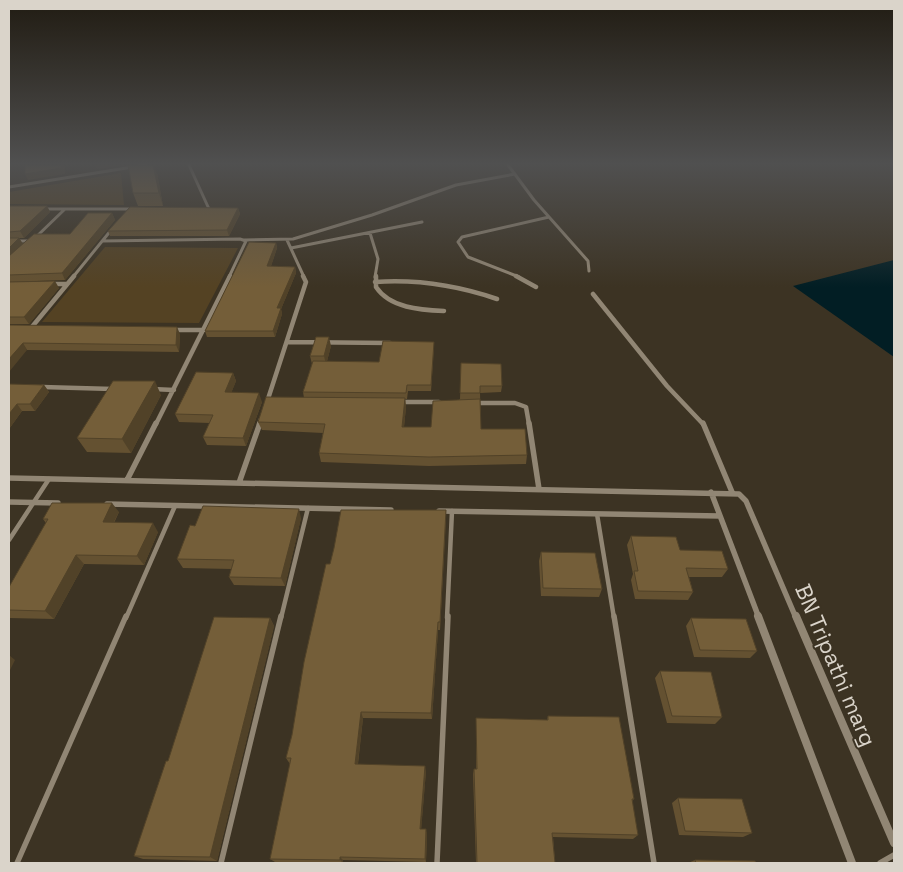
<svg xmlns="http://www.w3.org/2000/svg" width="903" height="872" viewBox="0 0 903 872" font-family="'Space Grotesk',sans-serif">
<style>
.green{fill:#544223}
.water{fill:#021e24}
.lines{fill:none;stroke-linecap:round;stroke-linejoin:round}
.lane-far1{stroke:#918674;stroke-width:4.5}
.lane{stroke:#918674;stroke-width:5.5}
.street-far3{stroke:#918674;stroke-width:3}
.street-far2{stroke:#918674;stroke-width:4.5}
.street-far1{stroke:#918674;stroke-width:5.5}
.street{stroke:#918674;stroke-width:8}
.wall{fill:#645131}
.shaded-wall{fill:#514228}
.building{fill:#745e39;stroke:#514228}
.labels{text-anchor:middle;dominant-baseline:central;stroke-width:4;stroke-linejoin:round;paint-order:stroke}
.near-street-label{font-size:22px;fill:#dad4ca;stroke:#3c3323}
</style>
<rect width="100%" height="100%" fill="#3c3323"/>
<!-- green -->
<path class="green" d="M121,173L124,205L9,204V192Z
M105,247L238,248L199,323L42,322Z"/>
<!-- water -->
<path class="water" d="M894,260V357L793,286Z"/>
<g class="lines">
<!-- lane-far1 -->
<path class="lane-far1" d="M597,514L614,618
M9,540L49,479
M126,618L175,506
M281,618L308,508
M447,618L452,511"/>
<!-- lane -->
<path class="lane" d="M614,616L654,863
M17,863L126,616
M221,863L281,616
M437,863L448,616
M880,863L894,855"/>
<!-- street-far3 -->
<path class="street-far3" d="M189,165L209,209
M508,165L534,200L588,261L589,271
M9,187L145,165
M42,209H133
M370,233L378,259L375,277
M35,238L65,209
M244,240L293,239L372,215L456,185L515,174
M287,240L304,277
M9,241H32
M102,241L240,239L246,241L229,277
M291,248L422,222
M73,277L112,229
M519,277L468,257L458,242L462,237L549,217"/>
<!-- street-far2 -->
<path class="street-far2" d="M376,276V287C390,308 420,310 444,311
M516,276L536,287
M375,282C418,279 456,285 497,299
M49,284H67
M593,294L667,386L703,424
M31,328L74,276
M172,330H204
M287,342L390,343
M42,387L113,389
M152,389L174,390
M267,402L306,282L303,276
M400,402H439
M475,403H515L526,407L529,424
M156,424L230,276
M259,424L261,419"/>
<!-- street-far1 -->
<path class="street-far1" d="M529,423L539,489
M703,423L732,492
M9,478L739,494L746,501L796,618
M127,480L156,423
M239,483L260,423
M711,492L759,618
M9,502L58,503
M107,504L391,510
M439,511L720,516"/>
<!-- street -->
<path class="street" d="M758,616L852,863
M796,616L894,843"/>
</g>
<!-- wall -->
<path class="wall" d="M157,173L163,206H138L133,193Z
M9,206H47L50,212L24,238H19L23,244L70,234L112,213L115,220L65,280L9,282Z
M238,208L240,214L229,236H110L108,231Z
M276,243L277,248L271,266L295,267L296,273L281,309L282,314L275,337H207L205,331Z
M9,282L59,288L29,324H9Z
M9,325L180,334L179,352L27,350Z
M434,342L431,391H408L407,399H405L406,407L404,427H431L460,399L461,363L502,386L501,392L480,393L481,429L527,455L526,464L429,466L321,462L319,453L323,433L262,430L258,422L304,398L303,392L312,364L310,356L331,346L327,361L379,362Z
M233,373L236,381L231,393L262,402L246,446L207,445L203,437L210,423L179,422L175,414Z
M9,384L44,385L49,392L35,411H22L9,429Z
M161,395L131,453L87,452L77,438Z
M446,510L440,630H438L432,719L363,718L358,764L426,771L421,829L427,833L426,862L343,860V863L275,862L270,859L290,764L286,758L292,735L330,564Z
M119,512L114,523L158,532L144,565L84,564L54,619L9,618V587L46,523L43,519Z
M301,518L285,586L234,585L229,577L232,569L183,568L177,559L195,526Z
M631,536L680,550L728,569L722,577H689L693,592L688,600L635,599L631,580L633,574L627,545Z
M541,552L602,589L599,597L541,596L539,561Z
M270,618L274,626L217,861L143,859L134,856L168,761Z
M691,618L757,651L750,658L694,657L686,626Z
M660,671L722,717L715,724L667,723L655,678Z
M548,716L634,799L632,801L638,835L633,839L553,837L555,863H476L473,774L474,769H476V718L547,720Z
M678,798L752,833L743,837L679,835L672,803Z
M695,860L756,863H688Z"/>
<!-- shaded-wall -->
<path class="shaded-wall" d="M62,165H65V174L28,180L25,174Z
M95,165H125L97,169Z
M153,165L157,173L163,206L159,193Z
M47,206L50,212L24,238L20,231Z
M238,208L240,214L229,236L227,230Z
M112,213L115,220L65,280L62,273Z
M19,238L23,244L9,259V248Z
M276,243L277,248L269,272L267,266Z
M295,267L296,273L281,309L282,314L275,337L273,331L277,308Z
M55,281L59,288L29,324L24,317Z
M177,327L180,334L179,352L176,345Z
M329,337L331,346L326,365L324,356Z
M434,342V348L431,391V385Z
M23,343L27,350L9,372V359Z
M233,373L236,381L228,401L225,392Z
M155,381L161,395L131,453L122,439Z
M44,385L49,392L35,411L30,404Z
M259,393L262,402L246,446L243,438Z
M405,398L406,407L403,435L402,427Z
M17,404L22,411L9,429V414Z
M112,503L119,512L109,531L103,522Z
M299,509L301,518L285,586L281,578Z
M446,510V519L440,630V622Z
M153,523L158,532L144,565L137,556Z
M76,555L84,564L54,619L45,611Z
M270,618L274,626L217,861L210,857Z
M438,622V630L432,719L431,713Z
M9,655L15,660L9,672Z
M361,712L363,718L357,770L355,764Z
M425,766L426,771L421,833L420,829Z
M426,829L427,833L426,862L425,859Z
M340,857L343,860V863L340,860Z"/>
<!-- building -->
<path class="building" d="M25,165H62L61,168L25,174Z
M128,165H153L159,193H133Z
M9,206H47L20,231L9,232Z
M130,207L238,208L227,230L108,231Z
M88,213H112L62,273L9,275V256L34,234H70Z
M9,238H19L9,248Z
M249,242L276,243L267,266L295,267L277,308H281L273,331H205Z
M55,281L24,317H9V282Z
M9,325L177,327L176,345L23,343L9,359Z
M316,337H329L324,356H310Z
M383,341L434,342L431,385H407L406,393L303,392L313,361L379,362Z
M461,363L501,364L502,386H480V393H460Z
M196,372L233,373L225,392L259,393L243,438L203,437L213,415L175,414Z
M113,381H155L122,439L77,438Z
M9,384L44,385L30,404H17L9,414Z
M266,397L405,398L402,427H431L433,401L480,399L481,429H525L527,455L429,457L319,453L325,424L258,422Z
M52,503H112L103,522L153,523L137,556L76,555L45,611L9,610V587L48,519H43Z
M203,506L299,509L281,578L229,577L234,560L177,559L190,525L195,526Z
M341,510H446L440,622H438L431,713L361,712L355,764L425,766L420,829H426L425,859L340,857V860L270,859L291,758H286L292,735L304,662L326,564H330L334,548Z
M631,536L676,537L680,550L722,551L728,569L686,568L693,592L638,591L634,571H638Z
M541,552L595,553L602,589L543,588Z
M214,617L270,618L210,857L134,856L166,761H168Z
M691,618L746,619L757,651L700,650Z
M660,671L711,672L722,717L672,716Z
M548,716L619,717L634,799H632L638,835L552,833L555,863H477L474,769H477L476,718L548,720Z
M678,798L742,799L752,833L685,831Z
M695,860L755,861L756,863H696Z"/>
<!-- sky -->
<linearGradient id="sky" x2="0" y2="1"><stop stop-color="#211c13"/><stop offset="0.57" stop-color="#505050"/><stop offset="1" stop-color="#505050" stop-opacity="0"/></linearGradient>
<rect width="903" height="287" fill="url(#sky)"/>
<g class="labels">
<!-- near-street labels -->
<g class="near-street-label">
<text transform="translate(836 665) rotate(67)">BN Tripathi marg</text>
</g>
</g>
<!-- border -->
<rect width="903" height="872" fill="none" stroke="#dad4ca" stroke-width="20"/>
</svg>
